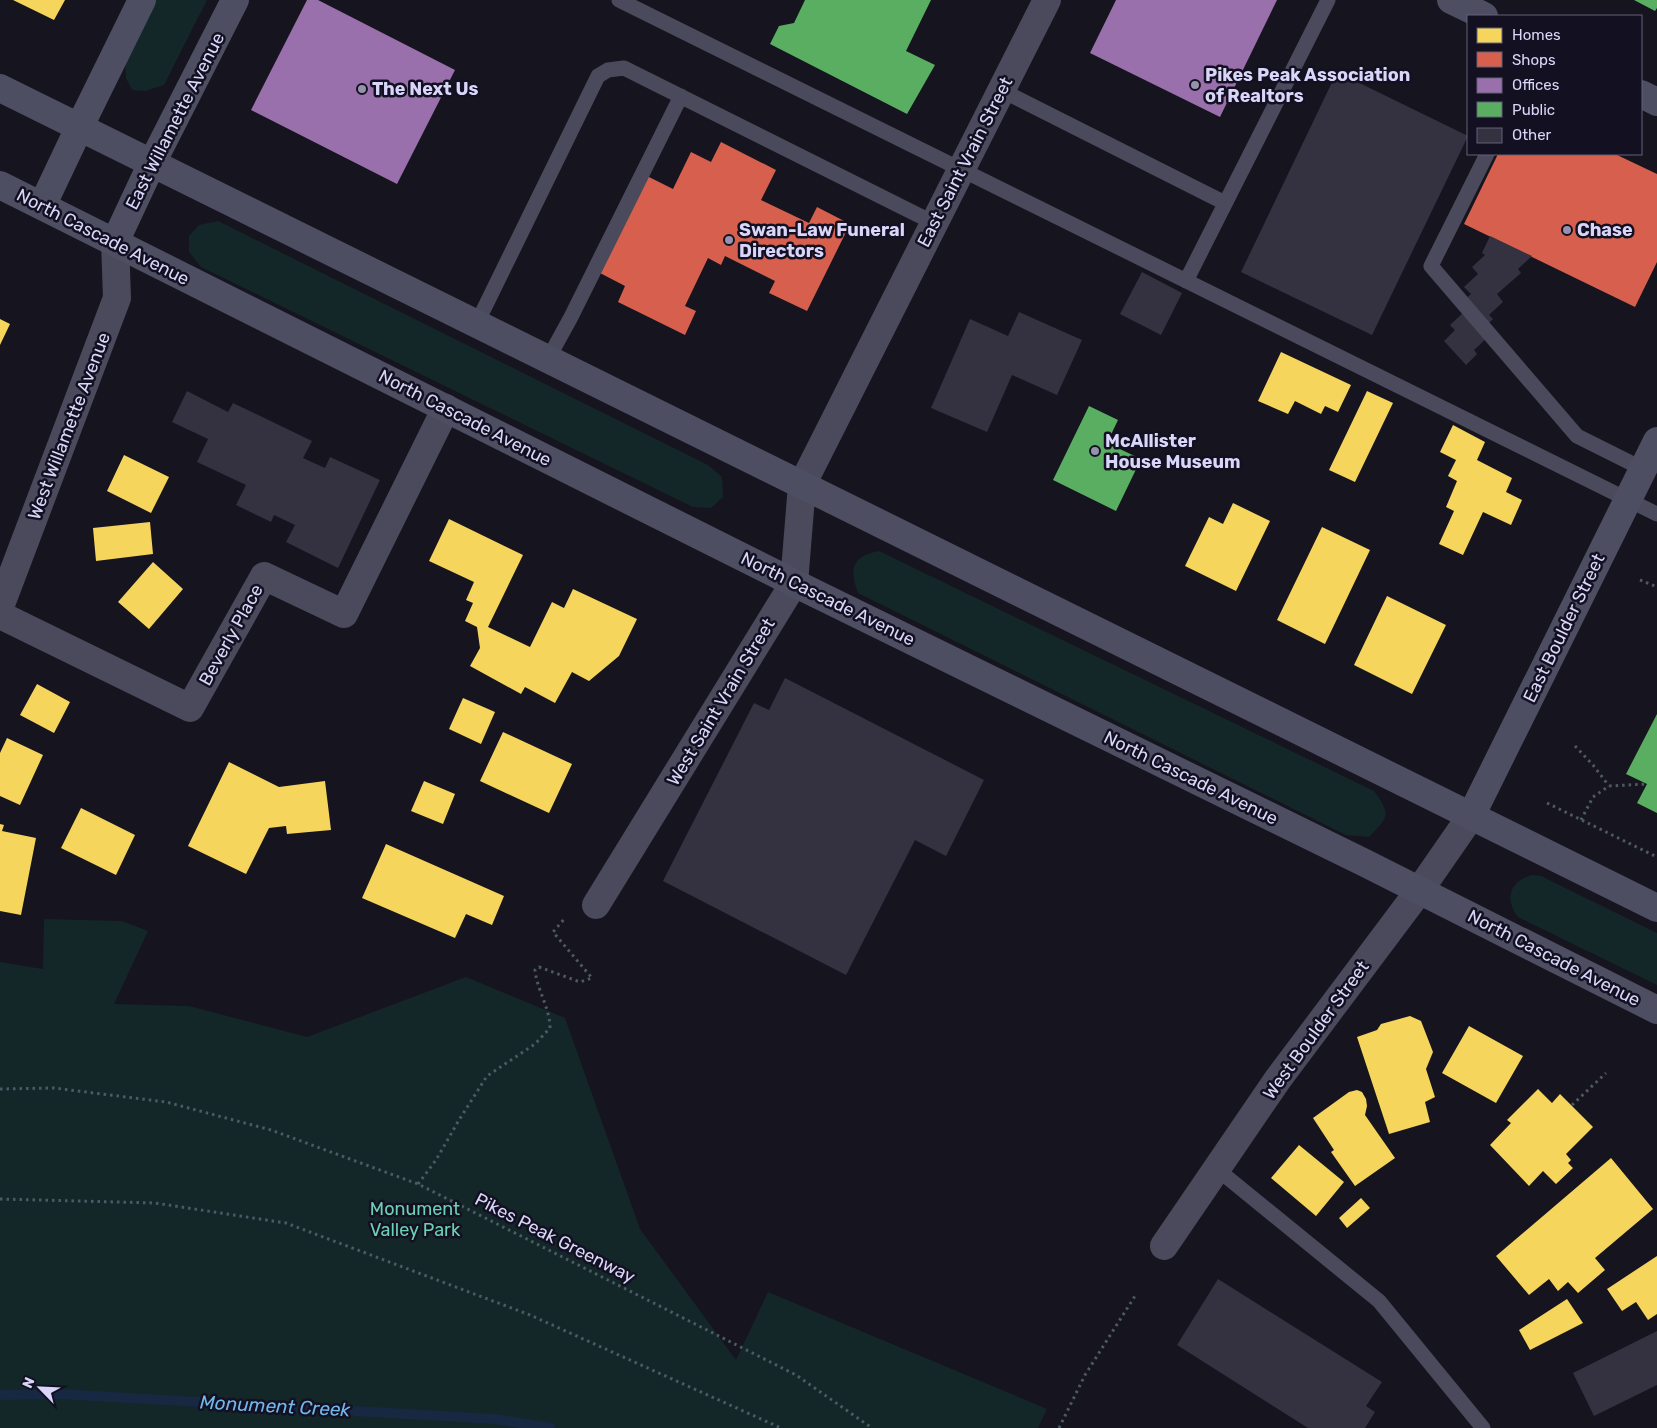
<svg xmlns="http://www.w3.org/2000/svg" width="1657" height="1428" viewBox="0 0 1657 1428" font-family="Rubik,sans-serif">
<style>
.green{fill:#142728}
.homes{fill:#f6d55c}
.shops{fill:#d6604d}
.offices{fill:#9970ab}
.public{fill:#5aae61}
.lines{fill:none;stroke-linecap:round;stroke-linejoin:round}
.stream{stroke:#162842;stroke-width:10}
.building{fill:#343240}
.path{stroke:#4d5a65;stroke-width:3;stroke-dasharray:2.5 4;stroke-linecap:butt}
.lane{stroke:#4b4a5c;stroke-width:15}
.street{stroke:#4b4a5c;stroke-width:28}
.secondary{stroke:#4e4e63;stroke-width:28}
.poi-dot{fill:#9592ad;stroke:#131121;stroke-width:2}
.labels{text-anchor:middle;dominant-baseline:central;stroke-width:5;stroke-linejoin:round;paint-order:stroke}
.poi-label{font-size:18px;font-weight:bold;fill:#d9d6fa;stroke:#131121;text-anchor:start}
.street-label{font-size:18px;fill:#d9d6fa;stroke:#131121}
.park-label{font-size:18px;fill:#6bd1b4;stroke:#131121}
.water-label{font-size:19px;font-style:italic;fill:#71b7ed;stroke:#131121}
</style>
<rect width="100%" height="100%" fill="#16141e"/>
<!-- green -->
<path class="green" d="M155,0H207L164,85L145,91L132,90L126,78L125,60Z
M218,221L708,465L722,477L723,497L711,508L693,507L201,267L189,252V236L199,225Z
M879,551L1374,791C1391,815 1389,816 1369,837L1346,835L858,593C849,569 852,556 879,551Z
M1532,875L1541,876L1657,933V985L1518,917C1504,899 1510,881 1532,875Z
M44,919L122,921L148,931L114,1004L189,1006L307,1037L466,977L565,1018L640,1229L736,1360L768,1292L1047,1409L1038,1428H0V962L43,969Z"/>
<!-- homes -->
<path class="homes" d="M13,0H65L54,20Z
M0,319L10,324L0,345Z
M1281,352L1351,385L1338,412L1325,406L1321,414L1295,401L1288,414L1258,401Z
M1367,391L1393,403L1355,482L1329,470Z
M1453,425L1485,442L1477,460L1512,478L1506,492L1522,500L1511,525L1483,512L1463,555L1439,544L1454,511L1446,507L1457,481L1448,476L1456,460L1440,452Z
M124,455L169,477L151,513L107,491Z
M1233,503L1270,521L1236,591L1185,566L1209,517L1223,524Z
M449,519L523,555L488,627L530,647L552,602L564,608L573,589L637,619L619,656L589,681L572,672L555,703L525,687L521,694L470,666L480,648L477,627L465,621L473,603L466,600L474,582L429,561Z
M150,522L153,554L96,561L93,528Z
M1322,527L1370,550L1325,644L1277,620Z
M153,562L183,589L149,629L118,602Z
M1387,596L1446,625L1412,694L1354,665Z
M37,684L70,702L54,733L20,715Z
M463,698L495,712L481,744L449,729Z
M503,732L572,764L549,813L480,781Z
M7,738L43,755L20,805L0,796V753Z
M229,762L279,787L325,781L331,830L287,834L286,826L269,828L246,874L188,846Z
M424,781L455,794L443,824L411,811Z
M81,808L135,835L116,875L61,848Z
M0,824L4,825L2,831L36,838L21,915L0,911Z
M386,844L504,896L492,925L466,914L455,938L362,898Z
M1410,1016L1421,1021L1433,1052L1426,1069L1435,1097L1425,1102L1430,1122L1389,1134L1357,1037L1377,1030L1381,1024Z
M1469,1026L1523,1056L1496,1103L1442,1073Z
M1538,1089L1552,1103L1560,1094L1593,1127L1566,1154L1571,1160L1568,1163L1573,1168L1556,1184L1543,1171L1529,1186L1490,1145L1511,1123L1507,1120Z
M1357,1090L1362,1092L1366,1099L1367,1106L1365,1115L1395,1158L1355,1186L1331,1152L1334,1150L1313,1118L1349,1092Z
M1299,1145L1344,1182L1316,1216L1271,1178Z
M1611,1158L1653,1209L1595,1258L1605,1270L1578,1293L1568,1282L1558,1291L1549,1279L1529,1295L1496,1256Z
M1361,1198L1370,1208L1347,1228L1339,1218Z
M1657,1256V1314L1648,1320L1636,1302L1622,1311L1607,1289Z
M1567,1299L1583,1323L1530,1350L1519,1330Z"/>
<!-- shops -->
<path class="shops" d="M721,142L776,170L761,200L809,223L817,207L850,224L807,311L769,293L775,281L725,256L721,265L708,258L685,306L696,311L685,335L618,302L625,286L600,273L647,176L673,189L691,152L711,162Z
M1498,154H1615L1657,174V262L1635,307L1464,224Z"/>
<!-- offices -->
<path class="offices" d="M307,0H318L455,70L397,184L251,110Z
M1116,0H1277L1220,117L1090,53Z"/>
<!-- public -->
<path class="public" d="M805,0H931L906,51L935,65L907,114L770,44L779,26L794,23Z
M1634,0H1657V8L1655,11Z
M1089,406L1118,420L1107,443L1141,459L1116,511L1053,480Z
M1657,714V813L1637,803L1647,784L1626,774Z"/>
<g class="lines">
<!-- stream -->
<path class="stream" d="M0,1395L59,1394L495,1419L550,1428"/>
</g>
<!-- building -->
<path class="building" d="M1337,72L1468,136L1372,335L1241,272Z
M1490,236L1532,256L1518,269L1521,273L1497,294L1503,302L1489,315L1493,319L1481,331L1488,337L1474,350L1477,354L1466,365L1444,341L1455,330L1450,325L1464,312L1458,306L1471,294L1464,287L1478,274L1472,267L1485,255L1482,253Z
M1142,272L1182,293L1161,335L1120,314Z
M1019,312L1082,340L1057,395L1012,375L987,432L931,408L970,319L1008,336Z
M187,391L228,412L233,403L312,441L303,458L325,468L330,457L380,480L338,568L286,542L295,525L274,515L271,522L236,505L246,485L197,462L208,439L172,422Z
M785,678L984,780L946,856L915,840L846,975L663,881L754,703L769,710Z
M1218,1279L1382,1382L1366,1406L1375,1412L1365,1428H1308L1177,1345Z
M1657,1331V1385L1594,1416L1573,1373Z"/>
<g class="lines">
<!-- path -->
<path class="path" d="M1640,580L1657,587
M1575,746L1593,765L1609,786
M1547,803L1657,857
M1581,820L1593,797L1609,786L1647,784
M0,1089L54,1088L166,1102L271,1130L418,1184L796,1375L872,1428
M1572,1105L1606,1073
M418,1184L436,1160L459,1120L487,1076L535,1044L550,1028C550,1008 537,990 535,970L539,967L580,982L592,978L553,932L566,917
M0,1199L155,1203L286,1223L530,1315L781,1428
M1059,1428L1085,1375L1135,1296"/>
<!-- lane -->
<path class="lane" d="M619,0L1657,514
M1001,90L1225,203
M1487,154L1431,266L1577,436L1643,469
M1186,281L1328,0
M477,323L598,76L608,70L624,68L934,223
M548,359L571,317L681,96
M1217,1169L1379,1301L1483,1428"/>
<!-- street -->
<path class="street" d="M0,607L117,298L115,242
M0,615L190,708L264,576L344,614L446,408
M596,905L794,583L802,485L1047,0
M1164,1246L1278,1079L1419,891L1471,816"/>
<!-- secondary -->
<path class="secondary" d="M1451,0L1484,16
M0,88L1657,908
M1641,94L1657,102
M0,185L794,583L1365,863L1657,1010
M42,206L79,128L142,0
M115,242L152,163L235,0
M1471,816L1657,441"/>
</g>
<!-- markers -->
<g class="poi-dot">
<circle cx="1195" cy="85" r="5"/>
<circle cx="362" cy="89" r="5"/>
<circle cx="1567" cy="230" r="5"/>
<circle cx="729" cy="240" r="5"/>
<circle cx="1095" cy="451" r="5"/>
</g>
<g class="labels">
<!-- poi labels -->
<g class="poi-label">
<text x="1205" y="75">Pikes Peak Association<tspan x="1205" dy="21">of Realtors</tspan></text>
<text x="372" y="89">The Next Us</text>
<text x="739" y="230">Swan-Law Funeral<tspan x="739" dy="21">Directors</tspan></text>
<text x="1577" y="230">Chase</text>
<text x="1105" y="441">McAllister<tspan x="1105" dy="21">House Museum</tspan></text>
</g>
<!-- street labels -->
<g class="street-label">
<text transform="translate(175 121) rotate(-63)">East Willamette Avenue</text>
<text transform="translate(965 162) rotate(-63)">East Saint Vrain Street</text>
<text transform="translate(103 237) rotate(27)">North Cascade Avenue</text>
<text transform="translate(465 418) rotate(27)">North Cascade Avenue</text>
<text transform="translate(69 426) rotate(-69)">West Willamette Avenue</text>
<text transform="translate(828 599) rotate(26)">North Cascade Avenue</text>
<text transform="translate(1564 628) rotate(-64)">East Boulder Street</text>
<text transform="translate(231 635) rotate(-61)">Beverly Place</text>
<text transform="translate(721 702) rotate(-59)">West Saint Vrain Street</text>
<text transform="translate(1191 778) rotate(26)">North Cascade Avenue</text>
<text transform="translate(1554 958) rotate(27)">North Cascade Avenue</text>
<text transform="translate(1316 1030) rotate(-54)">West Boulder Street</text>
<text transform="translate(555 1238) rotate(27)">Pikes Peak Greenway</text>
</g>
<!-- park labels -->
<g class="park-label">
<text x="415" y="1209">Monument<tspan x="415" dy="21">Valley Park</tspan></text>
</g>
<!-- water labels -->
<g class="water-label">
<text transform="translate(275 1406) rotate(3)">Monument Creek</text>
</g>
</g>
<!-- legend -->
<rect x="1467" y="15" width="175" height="140" fill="#131121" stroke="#626078"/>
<rect x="1477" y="28" width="25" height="15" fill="#f6d55c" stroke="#626078"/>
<text x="1512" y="40" font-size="15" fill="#d9d6fa">Homes</text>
<rect x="1477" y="52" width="25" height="15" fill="#d6604d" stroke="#626078"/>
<text x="1512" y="65" font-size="15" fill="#d9d6fa">Shops</text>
<rect x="1477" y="78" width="25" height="15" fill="#9970ab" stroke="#626078"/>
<text x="1512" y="90" font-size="15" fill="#d9d6fa">Offices</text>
<rect x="1477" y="102" width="25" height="15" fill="#5aae61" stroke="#626078"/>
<text x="1512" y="115" font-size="15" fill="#d9d6fa">Public</text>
<rect x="1477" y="128" width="25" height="15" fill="#343240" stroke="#626078"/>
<text x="1512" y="140" font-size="15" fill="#d9d6fa">Other</text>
<!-- north arrow -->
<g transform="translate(40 1388) rotate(294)" stroke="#131121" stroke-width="4" paint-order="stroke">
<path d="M0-4L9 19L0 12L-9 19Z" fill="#d9d6fa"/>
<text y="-8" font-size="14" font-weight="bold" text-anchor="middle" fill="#d9d6fa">N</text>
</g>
</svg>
